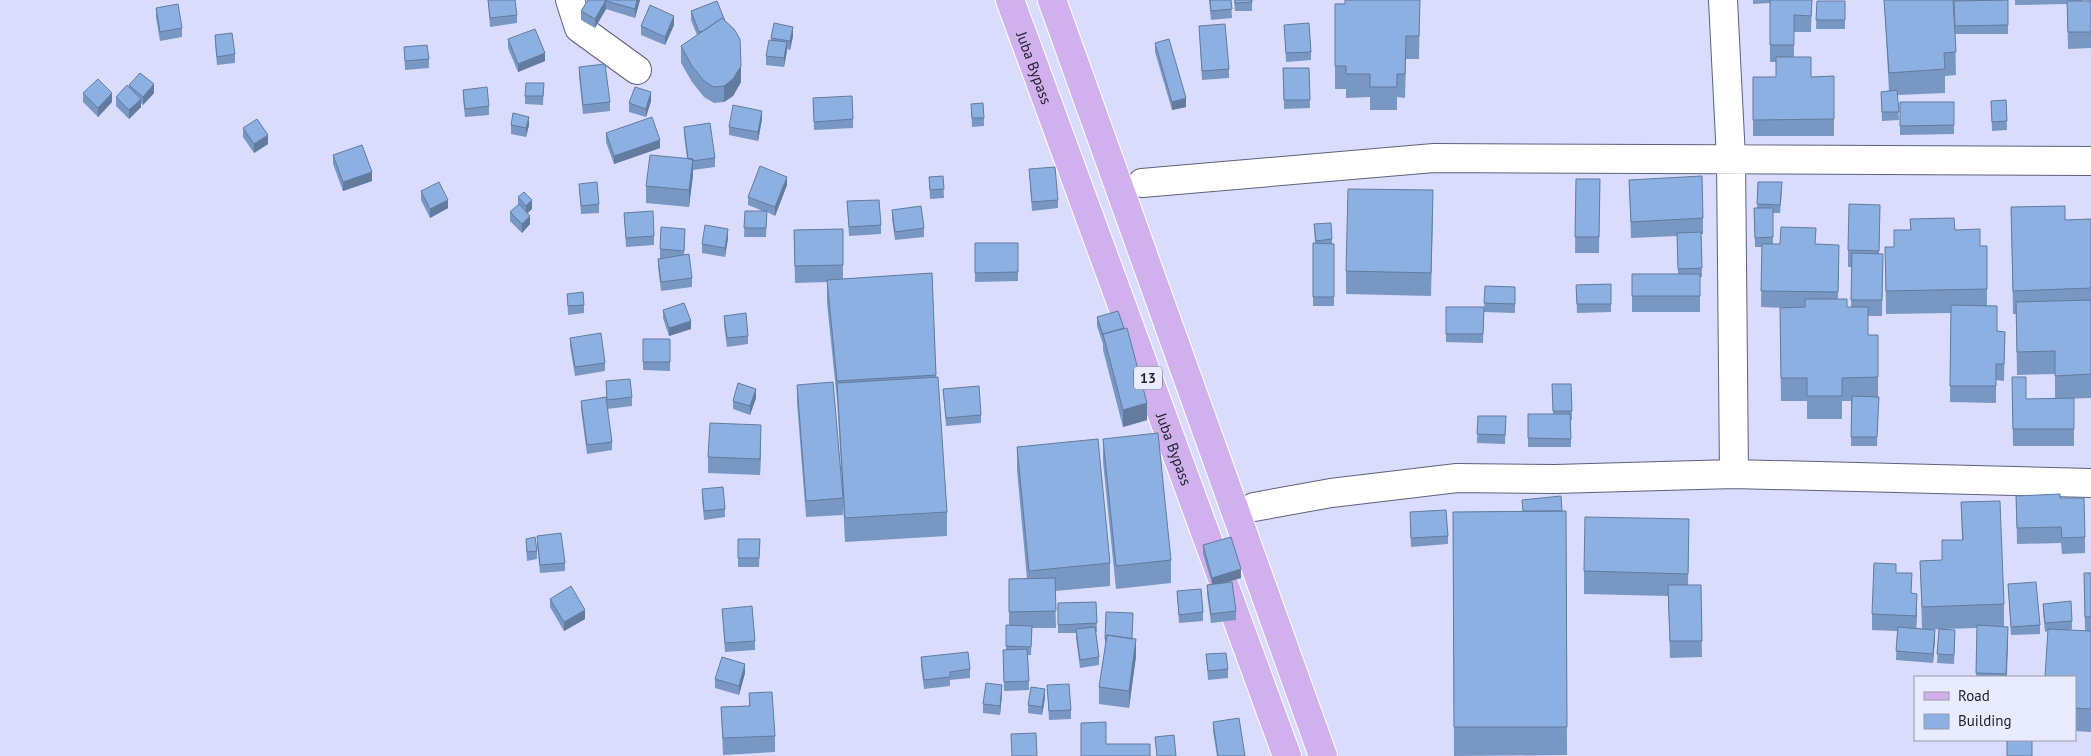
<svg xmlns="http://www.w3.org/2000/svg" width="2091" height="756" viewBox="0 0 2091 756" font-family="'PT Sans',sans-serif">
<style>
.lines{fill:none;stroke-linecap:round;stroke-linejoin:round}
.minor-casing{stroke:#5f617d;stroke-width:30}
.primary-casing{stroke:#fff;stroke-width:30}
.minor{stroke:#fff;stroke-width:28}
.primary{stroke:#d0b1ed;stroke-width:28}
.wall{fill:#7897c2;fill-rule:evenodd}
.shaded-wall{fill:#627b9e}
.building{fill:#8cb0e2;stroke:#627b9e}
.labels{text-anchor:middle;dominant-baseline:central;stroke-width:4.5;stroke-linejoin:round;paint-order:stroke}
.shield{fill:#e9ebfe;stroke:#5e5f6d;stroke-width:1}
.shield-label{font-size:14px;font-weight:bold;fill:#22232f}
.street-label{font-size:15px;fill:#22232f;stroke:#e9ebfe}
</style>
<rect width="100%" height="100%" fill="#d9dcfd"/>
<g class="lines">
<defs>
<path id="minor" d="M570,0L579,28L637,70
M1723,0L1731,158L1734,474
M1142,183L1434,158L2091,161
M1254,507L1331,493L1457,478L1555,479L1734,474L2091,483"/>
<g id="primary">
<path id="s1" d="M1010,0L1287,756"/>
<path d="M1052,0L1323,756"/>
</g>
</defs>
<!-- minor casing -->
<use href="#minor" class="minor-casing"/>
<!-- primary casing -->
<use href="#primary" class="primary-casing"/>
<!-- minor -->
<use href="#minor" class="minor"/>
<!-- primary -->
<use href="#primary" class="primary"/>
</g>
<!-- wall -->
<path class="wall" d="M488,0L517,15V23L490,27Z
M606,0H640L635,18L606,9Z
M1209,0H1231L1232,18L1211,20Z
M1234,0H1252V11H1235Z
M1420,0L1419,59H1406L1405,98L1397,97V110H1370V97L1346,98V89H1335V4Z
M1753,0H1812L1811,32H1794V57L1811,77L1834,76V136H1753V77H1776V62H1770V3L1753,4Z
M1884,0H2008V34H1955L1956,75L1945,76V93L1897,95L1899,120L1882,121L1881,92L1889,91ZM1953,2H1954L1955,30Z
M2015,0H2083V1L2091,0V48L2068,49L2067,4L2015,5Z
M1817,1H1845V29H1816Z
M156,8L182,28V37L160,41L156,17Z
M606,9L595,28L581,20V11Z
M691,11L741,82L733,96L724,102L714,103L704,97L692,82L681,63V46L697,35L691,20Z
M674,25L665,45L641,35V26Z
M1284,25L1311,52V60L1286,62Z
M1199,26L1229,69V78L1202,80Z
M215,35L235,54V63L217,65L215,44Z
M793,36L790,50L787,49L784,67L766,65V56L771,40V38Z
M508,39L545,61L518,72L508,48Z
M1155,43L1186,107L1172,110L1155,52Z
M404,47L429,59V68L405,70Z
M579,67L610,102V111L583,114L579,76Z
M1283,68H1309L1310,108L1284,109Z
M544,83L543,105L525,104V96Z
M129,85L154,93L143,105L141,103V107L129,119L116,106V97L129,87Z
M463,90L489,106V115L465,117L463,99Z
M83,93L112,102L98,117L83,102Z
M813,98L853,119V128L814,130Z
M2006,100L2007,130L1992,131L1991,101Z
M651,101L646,117L629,112V103Z
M1900,102H1954V134L1900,135Z
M971,104L984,118V126L972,127Z
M762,119L758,141L729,135V127Z
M511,125H529L526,137L511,134Z
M684,127L715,158V167L693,170L689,207L646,203V186L687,158L684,135Z
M243,128L268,144L254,153L243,137Z
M606,133L660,148L614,164L606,142Z
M333,155L372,181L343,191L333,164Z
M1029,169L1058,200V208L1032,211Z
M943,176L944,198L930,199L929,177Z
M1576,179H1600L1599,253H1575Z
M1629,180L1703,218V234H1701L1702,277H1700V312H1632V274H1678L1677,236L1631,238Z
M1758,182L1782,191L1780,213H1773V244H1816L1839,262L1838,299L1847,307H1851L1852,267H1848V250L1880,221L1879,254H1883L1882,316H1868V335H1878V397L1877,446H1851V401H1842V419H1807V401H1781L1780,308H1788L1761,307L1762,247H1755L1754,208H1757Z
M579,184L599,204V213L581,214Z
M787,185L775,216L767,212L766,237H744L745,211H763L748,205V197Z
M421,191L448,208L430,218L421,200Z
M518,197L532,209L528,213L530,224L522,233L510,221V212L518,205Z
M847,201L881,225V234L849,236Z
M2011,207L2065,220L2091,219V398L2055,399V374L2017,375L2016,314H2013Z
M892,210L924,228V237L895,240L892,219Z
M624,213L654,236V245L626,247Z
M1433,214L1431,296L1346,294V271Z
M1910,219L1955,230L1980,246H1987V306L1997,331L2005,332L2004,381L1996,380V403L1950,402L1951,313L1886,314L1885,247H1894L1910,230Z
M1314,224L1332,239V243L1334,244V306H1313V243H1315Z
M843,229V279L932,273L936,378L947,512V536L845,542L843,503V515L806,517L797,402V385L842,482L837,400L827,303V282L795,283L794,230Z
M685,237L684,255L692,278V287L661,291L658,267V259L662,258H660V249Z
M728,238L725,257L702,253V244Z
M975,243H1018V281L975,282Z
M1611,284V312L1577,313L1576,285Z
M1485,286L1515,287V313L1484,312Z
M567,294L584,305V313L568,315Z
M1446,307H1484L1483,343L1446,342Z
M663,310L691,329L669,336L663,318Z
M724,316L748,336V344L727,347L724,325Z
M1097,317L1147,420L1123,427L1103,350V344L1097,326Z
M570,338L605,363V371L575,376L570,346Z
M643,339H670V371L643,370Z
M606,381L632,397V406L607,409L612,442V450L587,454L581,409V401L607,405Z
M1552,384H1571L1572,420H1571V447H1528V414H1553Z
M943,389L981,415V423L946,426Z
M2012,394L2026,399L2074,398V446H2013Z
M756,398L750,415L733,409V401Z
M1478,416H1506L1505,444L1477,443Z
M1103,439L1171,560V583L1116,589L1103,462Z
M761,442L760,475L708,473V457Z
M1017,447L1110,563V586L1055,591L1056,628H1032L1031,655H1028L1029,690L1004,691L1003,650H1006V625H1009V579H1027L1017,470Z
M702,489L725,509V517L704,520L702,498Z
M2016,496L2060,498L2085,537V553L2062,554L2061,543L2017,544Z
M1522,500L1562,511H1566L1567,755L1454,756L1453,512L1523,511Z
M1961,502L2004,604V626L2008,643L2007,677H1976L1977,628L1944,629L1955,638L1954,664L1937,663L1939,629L1932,630L1935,638L1933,663L1896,660L1897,631L1872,630V614L1896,573L1912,593L1917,610L1916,628L1922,629L1920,561L1942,560V540H1962Z
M1410,521L1448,536V544L1411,547Z
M537,536L565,563V571L540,573L537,544Z
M526,539L537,551V559L527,561L526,548Z
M738,539H760L759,567H738Z
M1689,542L1688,585H1701L1702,657L1670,658L1668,596L1584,594V571Z
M1203,545L1241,578L1225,583L1236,611V620L1211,623L1207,594V585L1212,584L1203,554Z
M2084,573H2091V732L2075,731V677L2048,631L2045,632L2043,612V604L2072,621V629L2069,630L2085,631Z
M2008,584L2040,625V634L2011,635Z
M1177,591L1203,612V621L1179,623Z
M550,599L585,619L564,631L550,607Z
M1096,602L1097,632H1096L1099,657V665L1080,668L1076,638V633H1058V603Z
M722,609L755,641V650L725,652Z
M1105,639H1132L1136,656L1129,708L1099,704V687L1105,648Z
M1206,654L1228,669V678L1208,680Z
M921,657L970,669V678L950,680V686L924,689L921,666Z
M745,673L739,695L715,688V679Z
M1047,685L1071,710V719L1049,720Z
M749,693L775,736V752L723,755L721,707L749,706Z
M1002,694L1000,715L983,713V704Z
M1045,698L1042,715L1028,713V705Z
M1213,722L1245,756H1217L1213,731Z"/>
<!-- shaded-wall -->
<path class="shaded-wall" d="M606,0V9L595,28V19Z
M637,0H640L635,18V9Z
M674,16V25L665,45V37Z
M793,27V36L790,50V41Z
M787,42V51L784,67V58Z
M545,53V61L518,72V64Z
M741,66V82L733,96L724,102V86Z
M154,84V93L143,105V97Z
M651,92V101L646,117V109Z
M112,93V102L98,117V108Z
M1186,98V107L1172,110V102Z
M141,99V107L129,119V110Z
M762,111V119L758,141V132Z
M529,117V125L526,137V128Z
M268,135V144L254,153V144Z
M660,140V148L614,164V156Z
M693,159V176L689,207V190Z
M372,172V181L343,191V182Z
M787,177V185L775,216V207Z
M448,200V208L430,218V209Z
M532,200V209L526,214V206Z
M530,216V224L522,233V224Z
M728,229V238L725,257V248Z
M691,321V329L669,336V328Z
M756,389V398L750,415V406Z
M1147,403V420L1123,427V410Z
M761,425V442L760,475V459Z
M1241,569V578L1212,586V578Z
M1917,594V610L1916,632V616Z
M585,610V619L564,631V622Z
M2008,627V643L2006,677Z
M1935,630V638L1933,663V654Z
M1136,639V656L1129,708V691Z
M745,664V673L739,695V686Z
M1002,685V694L1000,715V706Z
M1045,689V698L1042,715V707Z"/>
<!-- building -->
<path class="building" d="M488,0H515L517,15L490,18Z
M588,0H606L595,19L581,11Z
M606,0H637L635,9L606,1Z
M1210,0H1231L1232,9L1211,11Z
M1235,0H1252V2L1235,3Z
M1345,0H1420L1419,36H1406L1405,74H1397V87H1370V74H1346V66H1335V4H1345Z
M1770,0H1812L1811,16L1794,15V45H1770Z
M1884,0H1953L1956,52L1944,53L1945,69L1889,73Z
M2008,0V25L1955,26L1954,1Z
M717,1L725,21L722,18L705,30L699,32L691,11Z
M1817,1H1845V20H1816Z
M2067,1H2091V32H2068Z
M178,4L182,28L160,32L156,8Z
M650,5L674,16L665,37L641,26Z
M722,18L734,29L740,39L741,66L733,79L724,86L714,87L704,81L692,66L681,46Z
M774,23L793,27L790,41L771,38Z
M1309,23L1311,52L1286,53L1284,25Z
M1225,24L1229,69L1202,71L1199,26Z
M535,29L545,53L518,64L508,39Z
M232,33L235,54L217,57L215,35Z
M1169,39L1186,98L1172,102L1155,43Z
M769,40L787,42L784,58L766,56Z
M427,45L429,59L405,61L404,47Z
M1776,57H1811V77L1834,76V119L1753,120V77H1776Z
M605,64L610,102L583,105L579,67Z
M1283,68H1309L1310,100H1284Z
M140,73L154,84L143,97L129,85Z
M98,79L112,93L98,108L83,93Z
M526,83H544L543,96H525Z
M127,85L141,99L129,110L116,97Z
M487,87L489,106L465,109L463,90Z
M635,87L651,92L646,109L629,103Z
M1897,90L1899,112H1882L1881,92Z
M852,96L853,119L814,122L813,98Z
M2006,100L2007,121L1992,122L1991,101Z
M1900,102H1954V125L1900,126Z
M983,103L984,118H972L971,104Z
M733,105L762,111L758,132L729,127Z
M513,113L529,117L526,128L511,125Z
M652,117L660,140L614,156L606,133Z
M257,119L268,135L254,144L243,128Z
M710,123L715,158L692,161L693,159H688L684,127Z
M362,145L372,172L343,182L333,155Z
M650,155L693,159L689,190L646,186Z
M760,166L787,177L775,207L748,197Z
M1055,167L1058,200L1032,202L1029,169Z
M943,176L944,189L930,190L929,177Z
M1702,176L1703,218L1631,222L1629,180Z
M1576,179H1600L1599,237H1575Z
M439,182L448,200L430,209L421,191Z
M597,182L599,204L581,206L579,184Z
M1758,182H1782L1780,205L1757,204Z
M1348,189L1433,190L1431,273L1346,271Z
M524,192L532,200L526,206L518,197Z
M879,200L881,225L849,227L847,201Z
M519,204L530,216L522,224L510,212Z
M1849,204L1880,205L1879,251L1848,250Z
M921,206L924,228L895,232L892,210Z
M2065,206V220L2091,219V288L2013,291L2011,207Z
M1754,208H1773V237L1755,238Z
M653,211L654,236L626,238L624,213Z
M745,211H767L766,228H744Z
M1954,218L1955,230L1980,229V246H1987V289L1886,291L1885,247H1894V230H1911L1910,219Z
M1331,223L1332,239L1316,241L1314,224Z
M705,225L728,229L725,248L702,244Z
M661,227L685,229L684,251L660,249Z
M1781,227L1816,228L1815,244L1839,245L1838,292L1761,291L1762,244H1780Z
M843,229V265L795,266L794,230Z
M1701,232L1702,268L1678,269L1677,233Z
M975,243H1018V272L975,273Z
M1313,243L1334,244V297H1313Z
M1852,253L1883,254L1882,300H1851Z
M689,254L692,278L661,282L658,259Z
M932,273L936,375L837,381L827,280Z
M1632,274H1700V296H1632Z
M1611,284V304H1577L1576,285Z
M1485,286L1515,287V304L1484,303Z
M583,292L584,305L568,306L567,294Z
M1805,299H1847V307H1868V335H1878V377L1842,378V396H1807V378H1781L1780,308L1805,307Z
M2091,300V374L2055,376V351L2017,352L2016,302Z
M684,303L691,321L669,328L663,310Z
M1951,305L1997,306V331L2005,332L2004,364H1996V386H1950Z
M1446,307H1484L1483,334H1446Z
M1118,311L1124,328L1103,334V335L1097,317Z
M746,313L748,336L727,338L724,316Z
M1127,328L1147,403L1123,410L1103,334Z
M601,333L605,363L575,367L570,338Z
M643,339H670V362H643Z
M938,377L947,512L845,518L837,383Z
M2012,377H2026V399L2074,398V429H2013Z
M630,379L632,397L607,400L606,381Z
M833,382L843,498L806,501L797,385Z
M738,383L756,389L750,406L733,401Z
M1552,384H1571L1572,411H1553Z
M979,386L981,415L946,418L943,389Z
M1852,396L1879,397L1877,437H1851Z
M606,397L612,442L587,445L581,401Z
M1528,414H1570L1571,439L1528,438Z
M1478,416H1506L1505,435L1477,434Z
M710,423L761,425L760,459L708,457Z
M1158,433L1171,560L1116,566L1103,439Z
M1098,439L1110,563L1029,571L1017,447Z
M723,487L725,509L704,511L702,489Z
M2060,494V498H2084L2085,537L2062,538L2061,527L2017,528L2016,496Z
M1561,496L1562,511H1523L1522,500Z
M2000,501L2004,604L1922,607L1920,561L1942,560V540H1963L1961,502Z
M1446,510L1448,536L1411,538L1410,512Z
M1566,511L1567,727H1454L1453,512Z
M1585,517L1689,519L1688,574L1584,571Z
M561,533L565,563L540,565L537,536Z
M535,537L537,551L527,552L526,539Z
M1231,537L1241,569L1212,578L1203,545Z
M738,539H760L759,558H738Z
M1874,563L1896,564V573H1912L1911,593L1917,594L1916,616L1872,614Z
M2084,573H2091V617H2085Z
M1055,578L1056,611L1009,612V579Z
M1232,582L1236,611L1211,614L1207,585Z
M2036,582L2040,625L2011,627L2008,584Z
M1668,585H1701L1702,641H1670Z
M571,586L585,610L564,622L550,599Z
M1201,589L1203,612L1179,615L1177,591Z
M2071,601L2072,621L2045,623L2043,604Z
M1096,602L1097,623L1058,625V603Z
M752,606L755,641L725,643L722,609Z
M1106,612L1133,613L1132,639L1107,635L1106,639H1105Z
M1006,625L1032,626L1031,647L1006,646Z
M1977,625L2008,627L2006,674L1976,673Z
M1095,627L1099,657L1080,660L1076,629Z
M1898,627L1935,630L1933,654L1896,651Z
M1939,629L1955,630L1954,655L1937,654Z
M2048,629L2091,631V709L2075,708V677H2045Z
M1107,635L1136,639L1129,691L1099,687Z
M1027,649L1029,681L1004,682L1003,650Z
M968,652L970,669L950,672V677L924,680L921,657Z
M1226,653L1228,669L1208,671L1206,654Z
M722,657L745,664L739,686L715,679Z
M986,683L1002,685L1000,706L983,704Z
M1069,684L1071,710L1049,711L1047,685Z
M1031,687L1045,689L1042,707L1028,705Z
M772,692L775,736L723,738L721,707L750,706L749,693Z
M1239,718L1245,756H1218L1213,722Z
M1106,722V744H1150V756H1081V723Z
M1036,733L1037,756H1012L1011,734Z
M1174,735L1176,756H1157L1155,737Z
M2007,740H2032V756H2007Z"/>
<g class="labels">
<!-- shield labels -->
<rect class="shield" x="1134" y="366.5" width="28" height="23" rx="4"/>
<g class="shield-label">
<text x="1148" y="378">13</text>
</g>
<!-- street labels -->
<g class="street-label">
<text stroke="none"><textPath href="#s1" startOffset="72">Juba Bypass</textPath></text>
<text stroke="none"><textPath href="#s1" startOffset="478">Juba Bypass</textPath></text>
</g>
</g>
<!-- legend -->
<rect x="1914" y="676" width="162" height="65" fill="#e9ebfe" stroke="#999bab"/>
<rect x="1924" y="692" width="25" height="8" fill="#d0b1ed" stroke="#999bab"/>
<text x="1958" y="701" font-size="15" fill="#22232f">Road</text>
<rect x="1924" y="714" width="25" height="15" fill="#8cb0e2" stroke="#999bab"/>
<text x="1958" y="726" font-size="15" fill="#22232f">Building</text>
</svg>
